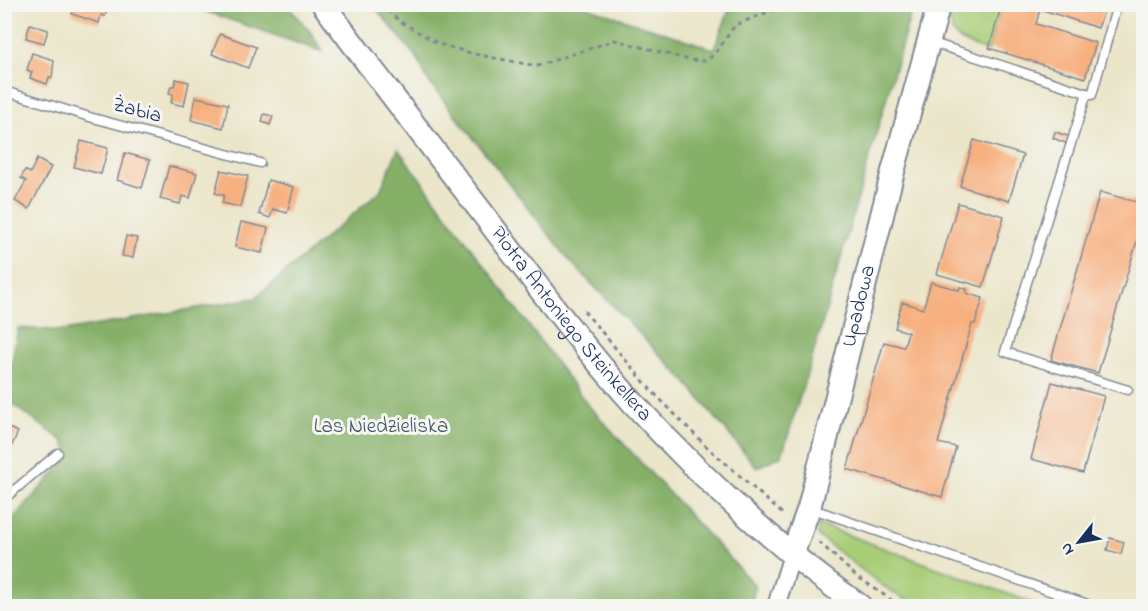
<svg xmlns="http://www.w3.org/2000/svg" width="1148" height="611" viewBox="0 0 1148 611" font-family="'Indie Flower',sans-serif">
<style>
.green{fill:#a8cd77;stroke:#627e6a;stroke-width:1.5}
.forest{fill:#86b068;stroke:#507063;stroke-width:1.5}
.building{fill:#f7af7d}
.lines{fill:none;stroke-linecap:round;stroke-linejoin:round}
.lane-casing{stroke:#838a94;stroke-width:11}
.street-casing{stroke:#838a94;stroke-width:20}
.secondary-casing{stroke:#838a94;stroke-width:26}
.path{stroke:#838a94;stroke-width:3;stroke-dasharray:4.5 4.5;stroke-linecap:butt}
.lane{stroke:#fff;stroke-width:8}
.street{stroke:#fff;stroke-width:16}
.secondary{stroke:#fff;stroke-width:22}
.labels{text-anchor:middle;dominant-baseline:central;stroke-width:6;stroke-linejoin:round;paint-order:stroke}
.street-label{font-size:21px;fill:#1b2f5e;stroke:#f6f6f2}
.park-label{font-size:21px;fill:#3e5664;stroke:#f6f6f2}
</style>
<rect width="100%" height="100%" fill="#f6f6f2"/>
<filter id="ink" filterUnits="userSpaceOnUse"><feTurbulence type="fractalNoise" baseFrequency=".0167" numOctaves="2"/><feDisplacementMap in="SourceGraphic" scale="12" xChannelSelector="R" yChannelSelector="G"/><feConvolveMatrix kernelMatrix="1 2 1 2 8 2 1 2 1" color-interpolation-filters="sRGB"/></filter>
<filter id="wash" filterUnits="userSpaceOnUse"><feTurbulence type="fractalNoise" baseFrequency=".008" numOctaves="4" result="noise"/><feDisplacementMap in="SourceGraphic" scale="24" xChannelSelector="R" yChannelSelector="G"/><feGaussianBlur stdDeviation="1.35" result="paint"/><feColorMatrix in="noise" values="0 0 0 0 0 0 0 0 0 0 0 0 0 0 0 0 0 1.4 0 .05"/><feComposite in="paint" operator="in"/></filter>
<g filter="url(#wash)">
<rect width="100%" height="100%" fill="#ebe6ca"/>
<!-- green -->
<path class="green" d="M953,5H1002L988,51C960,42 944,38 953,5Z
M818,524L1041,606H916L883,586L818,536Z"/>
<!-- forest -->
<path class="forest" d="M187,5H288L311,33L323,52Z
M373,5H581L714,49L731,5H913L819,335L782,455L757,468L685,381L569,260L426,78L418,59Z
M398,149L587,404L756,587L750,606H5V527L70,456L63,441L5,399L18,328L64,331L255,298L380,191Z"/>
<g id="blocks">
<!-- building -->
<path class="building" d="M68,4H109L105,16L101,15L99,23L72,14L74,7Z
M1002,4L1106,5L1098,28L1040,9L1036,24L1096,43L1085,78L989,48Z
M30,24L48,30L44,43L26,38Z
M220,34L256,47L248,68L212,54Z
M32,53L54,60L52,78L49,77L47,84L30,78L32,72L27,70Z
M176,79L189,82L184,106L171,103L173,94L169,93L171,86H174Z
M196,97L228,104L223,128L191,120Z
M264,114L273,116L270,125L262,122Z
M1055,132L1071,137L1068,144L1053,138Z
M974,140L1023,155L1009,201L960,186Z
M81,141L108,148L101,174L74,167Z
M125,153L150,160L142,188L117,180Z
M37,159L51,167L29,209L15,201L26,181L21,178L25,170L30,173Z
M169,166L197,173L190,198L182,196L180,204L160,199Z
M221,170L248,176L240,207L222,203L224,195L215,193Z
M268,180L294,187L287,213L273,209L270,218L259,214Z
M1100,192L1144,204V217L1098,373L1051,360Z
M958,203L1004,216L983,287L937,274Z
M241,222L268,228L262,253L235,247Z
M126,236L137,238L133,258L122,256Z
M931,282L959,290L960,287L967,289L966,293L983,298L975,324H972L938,443L956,447L942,497L847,469L884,342L904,347L908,332L895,328L902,302L923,309Z
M1052,382L1104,396L1083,473L1031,459Z
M4,426L18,432L8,454L4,453Z
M1110,538L1124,542L1121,554L1107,550Z"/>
</g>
</g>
<g filter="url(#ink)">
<use href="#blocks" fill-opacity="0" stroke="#838a94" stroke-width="1.5"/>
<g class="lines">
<defs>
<path id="lane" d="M930,42L1092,95L1115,12L1113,4
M4,91L93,118L260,163
M1087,93L1005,352L1128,390
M4,499L58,453
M810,508L1093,606"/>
<path id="street" d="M776,606L792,555"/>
<g id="secondary">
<path id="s1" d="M323,4C374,72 425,139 477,206C528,273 578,342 635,405C703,479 778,548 860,606"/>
<path id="s2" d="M792,555L809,508L892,175L939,4"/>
</g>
</defs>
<!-- lane casing -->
<use href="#lane" class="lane-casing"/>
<!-- street casing -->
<use href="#street" class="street-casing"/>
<!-- secondary casing -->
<use href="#secondary" class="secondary-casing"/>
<!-- path -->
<path class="path" d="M381,4L401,22L439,44L474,54L537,66L615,40L690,60L705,61L715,54L735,25L789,4
M584,311L651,390L705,445L785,516
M819,542L855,575L900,606"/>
<!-- lane -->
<use href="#lane" class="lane"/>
<!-- street -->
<use href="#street" class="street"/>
<!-- secondary -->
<use href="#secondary" class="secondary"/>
</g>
</g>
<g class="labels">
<!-- street labels -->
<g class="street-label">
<text transform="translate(137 111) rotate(15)">Żabia</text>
<text stroke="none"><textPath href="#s2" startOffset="258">Upadowa</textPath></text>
<text stroke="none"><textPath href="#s1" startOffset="405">Piotra Antoniego Steinkellera</textPath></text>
</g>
<!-- park labels -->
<g class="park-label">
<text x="381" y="427">Las Niedzieliska</text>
</g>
</g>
<!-- margin -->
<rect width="1148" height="611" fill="none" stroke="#f6f6f2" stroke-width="24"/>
<!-- north arrow -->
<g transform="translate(1079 542) rotate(239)" stroke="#f6f6f2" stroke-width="4.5" paint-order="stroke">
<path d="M0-4.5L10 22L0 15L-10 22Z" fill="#1b2f5e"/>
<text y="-9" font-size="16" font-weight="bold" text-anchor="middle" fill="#1b2f5e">N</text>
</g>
</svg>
